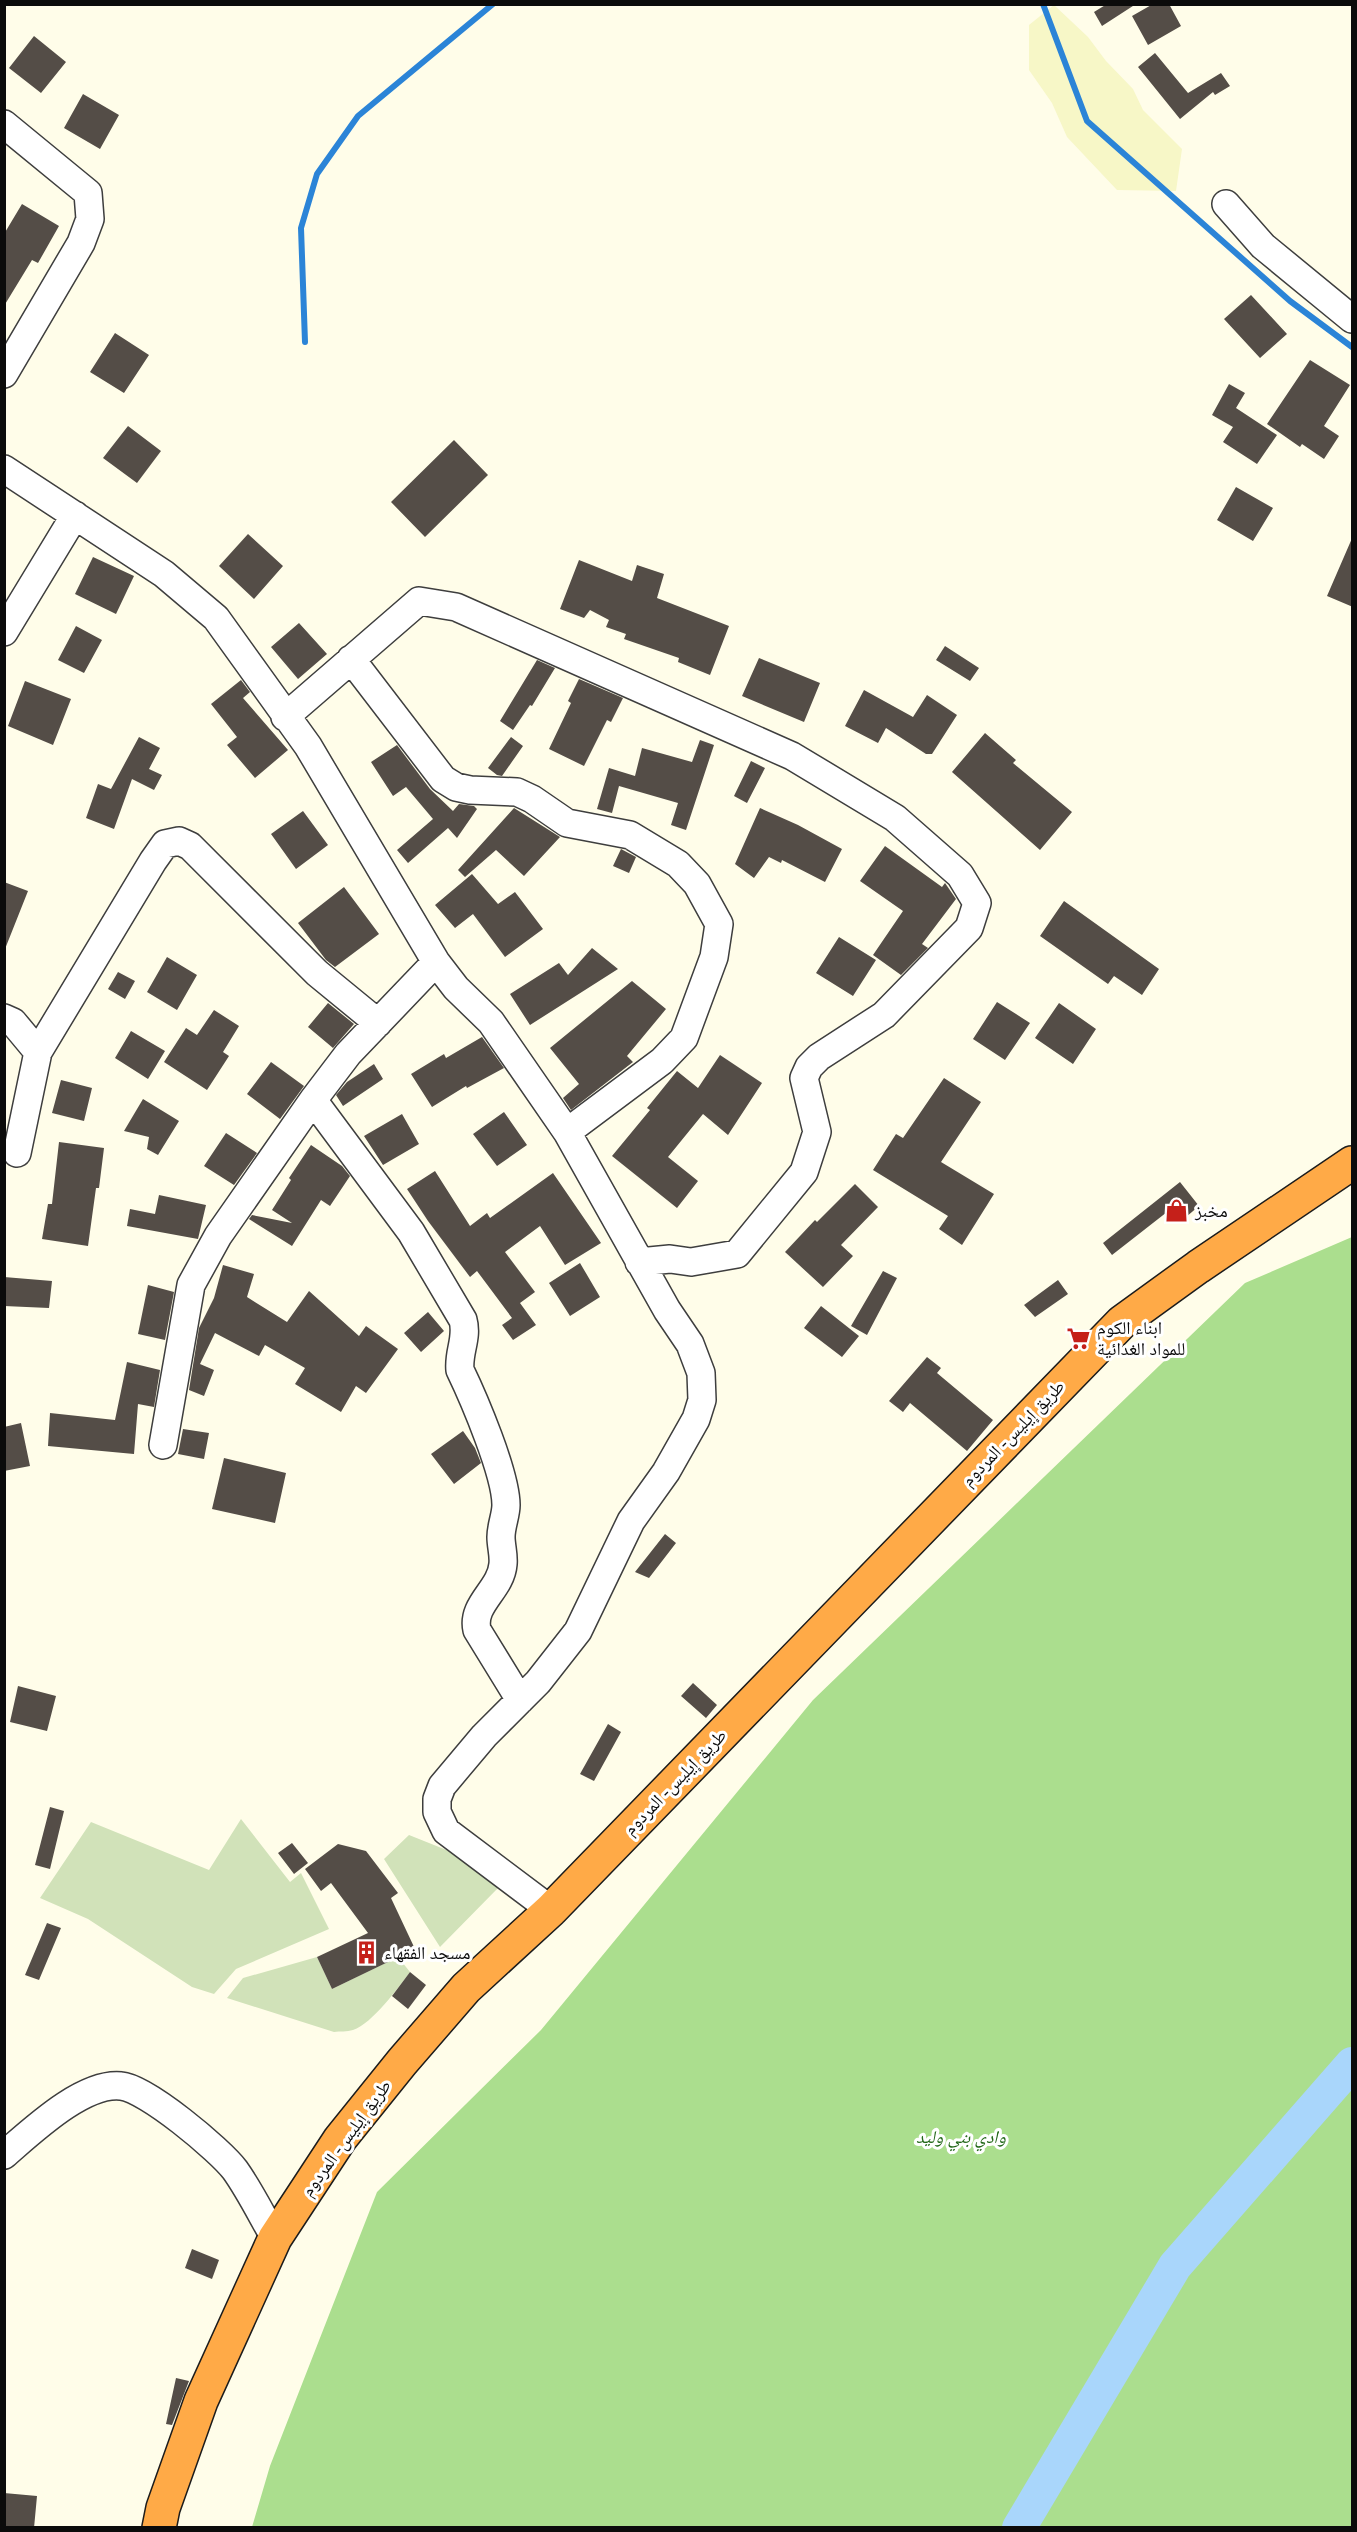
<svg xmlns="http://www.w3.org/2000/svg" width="1357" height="2532" viewBox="0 0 1357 2532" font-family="'Times New Roman','Noto Naskh Arabic',serif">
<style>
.farmland{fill:#f7f7c7}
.forest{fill:#abde8e}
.cemetery{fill:#d1e2b9}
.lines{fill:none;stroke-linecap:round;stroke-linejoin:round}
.stream{stroke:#2b84d7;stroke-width:6}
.river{stroke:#a9d6fb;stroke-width:34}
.building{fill:#544d47}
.minor-casing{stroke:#3e3e3e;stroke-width:30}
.highway-casing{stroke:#1c1c1c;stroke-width:36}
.minor{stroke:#fff;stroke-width:27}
.highway{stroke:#ffaa47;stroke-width:33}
.labels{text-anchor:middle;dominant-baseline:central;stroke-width:6;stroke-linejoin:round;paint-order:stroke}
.poi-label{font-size:18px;fill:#0b0b0b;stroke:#fff;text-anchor:start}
.street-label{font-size:18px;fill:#0b0b0b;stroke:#fff}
.park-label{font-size:18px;font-style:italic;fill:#216717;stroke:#fff}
</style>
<rect width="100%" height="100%" fill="#fffde9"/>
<!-- farmland -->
<path class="farmland" d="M1054,5L1088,37L1106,61L1133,89L1143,110L1182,149L1176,191L1117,190L1067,137L1052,103L1029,70V25Z"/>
<!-- forest -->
<path class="forest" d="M1352,1237V2527H252L270,2466L377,2192L541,2030L813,1700L1245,1283Z"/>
<!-- cemetery -->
<path class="cemetery" d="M241,1819L290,1882L301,1873L329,1929L236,1969L214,1994L192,1987L88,1919L40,1898L91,1822L209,1870Z
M409,1835L469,1859L497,1878L498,1888L440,1947L384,1859Z
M317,1957L332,1989L398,1957L410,1972C397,1989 373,2023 353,2030C347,2032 340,2031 334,2032L227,1998L243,1978Z"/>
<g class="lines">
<!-- stream -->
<path class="stream" d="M1043,4L1087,121L1290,301L1352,347
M305,342L301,228L317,174L358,116L493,4"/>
<!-- river -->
<path class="river" d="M1019,2528L1175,2266L1352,2064"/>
</g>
<!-- building -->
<path class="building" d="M1107,4H1136L1102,26L1094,12Z
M1153,4H1169L1181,26L1148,45L1132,16Z
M34,36L66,62L41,93L9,68Z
M1155,53L1188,93L1221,73L1230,86L1215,95L1213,92L1180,119L1138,67Z
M83,94L119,115L100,149L64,128Z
M22,204L59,226L38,263L32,260L4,306V234Z
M1251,295L1287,334L1260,358L1224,319Z
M115,333L149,355L124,393L90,372Z
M1310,360L1350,385L1324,426L1339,436L1324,459L1302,444L1300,447L1267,424Z
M1229,384L1245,393L1236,408L1277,435L1257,464L1223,442L1233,427L1212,415Z
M128,426L161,451L137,483L103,458Z
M454,440L488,475L425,537L391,502Z
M1236,487L1273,508L1253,541L1217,520Z
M248,534L283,566L254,599L219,566Z
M1353,536V607L1327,596Z
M93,557L134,576L116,614L75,594Z
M579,560L632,581L637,565L664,574L657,598L729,626L710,675L678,662L679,658L624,639L626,634L606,627L609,620L590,610L584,618L560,609Z
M299,623L327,654L298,679L271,647Z
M76,626L102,640L84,673L58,660Z
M945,646L979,668L970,681L936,660Z
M759,658L820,683L804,722L742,696Z
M537,660L555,668L532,706L530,705L513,730L500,721Z
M579,679L623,698L611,722L607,720L584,766L549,749L571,703L568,701Z
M241,680L250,692L243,698L288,750L255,778L227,745L237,737L211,704Z
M25,681L71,699L53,745L8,726Z
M864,690L913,717L927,695L957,715L932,754H926L886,728L878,743L845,726Z
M985,733L1016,760L1013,763L1072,812L1040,850L952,772Z
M139,737L160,748L149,769L162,775L154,790L132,779L114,829L86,818L98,784L111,789Z
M511,737L523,746L502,776L497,775L488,768Z
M700,740L714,745L686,830L671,825L678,803L619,786L612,813L597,809L609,768L635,776L642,748L692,762Z
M397,745L430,789L453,811L459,804L474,806L477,809L457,838L448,828L408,863L397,850L433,819L406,787L393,796L371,762Z
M751,761L765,768L747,803L734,796Z
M514,808L560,837L524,876L496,850L465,877L458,870Z
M760,808L798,825L842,849L825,882L782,860L781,863L769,857L754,878L735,864Z
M303,811L328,845L296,869L271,834Z
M885,846L942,887L945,883L956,899L922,944L928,948L901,975L873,955L903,911L860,881Z
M621,849L636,857L629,873L613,866Z
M472,874L498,904L515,892L543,929L505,957L473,914L455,928L435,905Z
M4,882L28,891L5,949H4Z
M344,887L379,934L335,967L326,960L298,923Z
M1064,901L1159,969L1142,995L1114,976L1108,984L1040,936Z
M839,937L876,960L853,996L816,973Z
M592,948L618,969L530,1025L510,994L559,963L568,975Z
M167,957L197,975L177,1010L147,992Z
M118,972L135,981L125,999L108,989Z
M632,981L666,1009L627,1056L633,1062L571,1110L563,1098L579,1084L550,1048Z
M997,1002L1030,1023L1005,1060L973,1039Z
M328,1003L354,1024L333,1048L308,1027Z
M1059,1003L1096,1029L1073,1064L1035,1038Z
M214,1010L239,1026L223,1052L229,1056L207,1090L164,1062L186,1028L197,1035Z
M131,1031L165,1051L148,1079L115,1058Z
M482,1037L504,1068L467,1088L466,1086L432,1107L411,1074L444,1054L446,1058Z
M720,1055L762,1083L728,1135L703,1114L668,1157L698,1181L677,1208L612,1156L650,1110L647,1108L677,1071L698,1088Z
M271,1062L304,1086L280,1119L247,1094Z
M374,1064L383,1079L343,1106L336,1095L347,1082Z
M944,1078L981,1102L941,1162L994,1194L962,1245L939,1229L948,1216L873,1170L896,1134L903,1138Z
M61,1080L92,1088L84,1121L52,1113Z
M143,1099L179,1121L158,1155L147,1149L149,1137L124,1131Z
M504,1112L527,1145L497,1166L473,1134Z
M402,1114L419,1144L383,1165L364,1136Z
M226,1133L257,1153L234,1185L204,1166Z
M59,1142L104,1148L99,1188H96L88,1246L42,1239L48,1204H52Z
M311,1145L342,1166L350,1176L330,1206L321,1200L292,1246L249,1219L252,1215L292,1223L272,1210L291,1180L289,1178Z
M435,1171L470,1226L487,1213L490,1218L553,1173L601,1243L565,1265L540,1226L505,1252L535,1292L520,1303L536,1325L513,1340L502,1325L512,1318L477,1271L470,1277L428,1221L407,1189Z
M1180,1182L1199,1206L1186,1217L1176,1205L1112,1255L1103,1243Z
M855,1184L878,1207L841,1245L853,1256L823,1287L785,1252L815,1220L817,1222Z
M159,1195L206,1205L198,1239L127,1226L130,1209L155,1214Z
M580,1263L600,1297L570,1316L549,1283Z
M223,1265L254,1274L247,1297L287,1322L309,1291L359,1336L366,1326L398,1349L366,1393L356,1386L341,1412L295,1384L305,1368L265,1345L259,1356L215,1333L200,1364L214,1370L204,1396L189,1390L199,1328L214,1298Z
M883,1271L897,1278L867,1335L851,1326Z
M4,1277L52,1281L49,1308L4,1306Z
M1058,1280L1068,1294L1035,1317L1024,1305Z
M148,1285L174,1292L165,1340L138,1334Z
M821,1306L859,1336L842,1357L804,1328Z
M428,1312L444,1331L421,1352L404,1333Z
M927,1357L941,1368L937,1373L993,1420L967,1451L910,1403L903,1412L889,1401Z
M127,1362L160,1370L154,1407L138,1404L134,1454L48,1446L50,1413L115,1420Z
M21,1423L30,1466L4,1471V1427Z
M183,1429L209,1433L204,1459L178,1454Z
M463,1431L475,1448L481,1463L454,1484L431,1454Z
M224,1458L286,1473L275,1523L212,1509Z
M665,1534L676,1543L649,1578L635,1572Z
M693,1683L717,1705L706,1718L681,1696Z
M18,1686L56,1696L47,1731L10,1722Z
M608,1724L621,1732L594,1781L580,1774Z
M50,1807L64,1811L50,1869L35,1865Z
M292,1843L308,1863L294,1874L278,1853Z
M338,1844L366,1851L398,1893L391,1898L415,1949L332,1989L317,1957L368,1933L331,1883L321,1891L305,1869Z
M47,1923L61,1928L39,1980L25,1975Z
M410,1972L426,1985L408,2009L392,1996Z
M192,2249L219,2260L212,2279L185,2268Z
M176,2378L189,2381L172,2425L166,2424Z
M4,2493L37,2496L34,2528H4Z"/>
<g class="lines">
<defs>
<path id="minor" d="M4,124L88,193L90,219L81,243L4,374
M1226,204L1263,246L1352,319
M4,469L164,574L216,618L308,746L436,962L456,988L491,1022L567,1132L667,1310L690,1344L701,1373L702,1400L696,1419L666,1472L631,1521L578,1631L538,1682L484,1736L442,1786L437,1799V1812L446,1831L551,1910
M4,632L75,515
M351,659L443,779L456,787L470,790L517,792L532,799L567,823L630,835L678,864L697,884L719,924L714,957L684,1038L662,1061L567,1132
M285,717L419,601L456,607L792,756L895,818L960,875L977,903L969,928L884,1015L819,1057L809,1067L804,1078L817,1132L804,1172L737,1254L691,1262L670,1259L639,1262
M4,1018L13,1022L38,1052L17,1153
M38,1052L153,861L165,844L179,841L190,846L317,973L378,1023
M313,1100L411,1232L463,1320C468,1338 458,1352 460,1370C474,1399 506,1474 506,1505C506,1515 501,1526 501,1537C501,1546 504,1555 503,1564C501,1590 471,1604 477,1630L520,1700
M163,1445L191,1285L218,1236L313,1100L348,1054L436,962
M4,2155C32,2131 83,2082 121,2086C146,2088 220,2150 235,2170C250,2191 262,2216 275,2238"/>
<path id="highway" d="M159,2528L163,2508L201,2401L275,2238L340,2139L402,2062L466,1988L551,1910L1122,1322L1198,1267L1352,1163"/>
</defs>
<!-- minor casing -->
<use href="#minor" class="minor-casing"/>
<!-- highway casing -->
<use href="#highway" class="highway-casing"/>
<!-- minor -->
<use href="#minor" class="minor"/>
<!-- highway -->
<use href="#highway" class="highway"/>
</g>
<!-- icons -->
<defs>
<symbol id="shop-bare" viewBox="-9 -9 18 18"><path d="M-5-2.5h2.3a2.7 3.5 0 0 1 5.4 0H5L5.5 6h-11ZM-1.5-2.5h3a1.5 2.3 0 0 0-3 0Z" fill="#c5201a" stroke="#fff" stroke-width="2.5" paint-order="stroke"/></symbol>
<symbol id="supermarket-bare" viewBox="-9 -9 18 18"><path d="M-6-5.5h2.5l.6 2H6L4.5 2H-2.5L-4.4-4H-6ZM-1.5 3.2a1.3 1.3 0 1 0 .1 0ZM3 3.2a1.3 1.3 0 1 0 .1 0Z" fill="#c5201a" stroke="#fff" stroke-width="2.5" paint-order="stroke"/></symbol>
<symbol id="building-bare" viewBox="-9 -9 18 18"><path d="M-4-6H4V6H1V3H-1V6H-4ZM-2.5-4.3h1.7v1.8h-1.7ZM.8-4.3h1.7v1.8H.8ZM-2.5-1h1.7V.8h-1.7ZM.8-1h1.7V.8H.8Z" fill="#c5201a" stroke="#fff" stroke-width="2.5" paint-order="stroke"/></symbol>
</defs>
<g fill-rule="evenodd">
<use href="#shop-bare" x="1160" y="1194" width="33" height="33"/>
<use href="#supermarket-bare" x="1062" y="1322" width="33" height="33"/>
<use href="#building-bare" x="350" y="1936" width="33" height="33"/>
</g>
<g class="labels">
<!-- poi labels -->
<g class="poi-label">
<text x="1195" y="1211">مخبز</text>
<text x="1097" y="1328">ابناء الكوم<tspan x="1097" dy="21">للمواد الغدائية</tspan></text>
<text x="384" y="1953">مسجد الفقهاء</text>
</g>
<!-- street labels -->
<g class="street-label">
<text transform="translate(1013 1433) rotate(-46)">طريق إيليس- المردوم</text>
<text transform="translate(675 1782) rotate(-46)">طريق إيليس- المردوم</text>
<text transform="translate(346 2138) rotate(-54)">طريق إيليس- المردوم</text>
</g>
<!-- park labels -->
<g class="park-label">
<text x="961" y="2137">وادي بني وليد</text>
</g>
</g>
<!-- border -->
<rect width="1357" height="2532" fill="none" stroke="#0b0b0b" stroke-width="12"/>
</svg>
